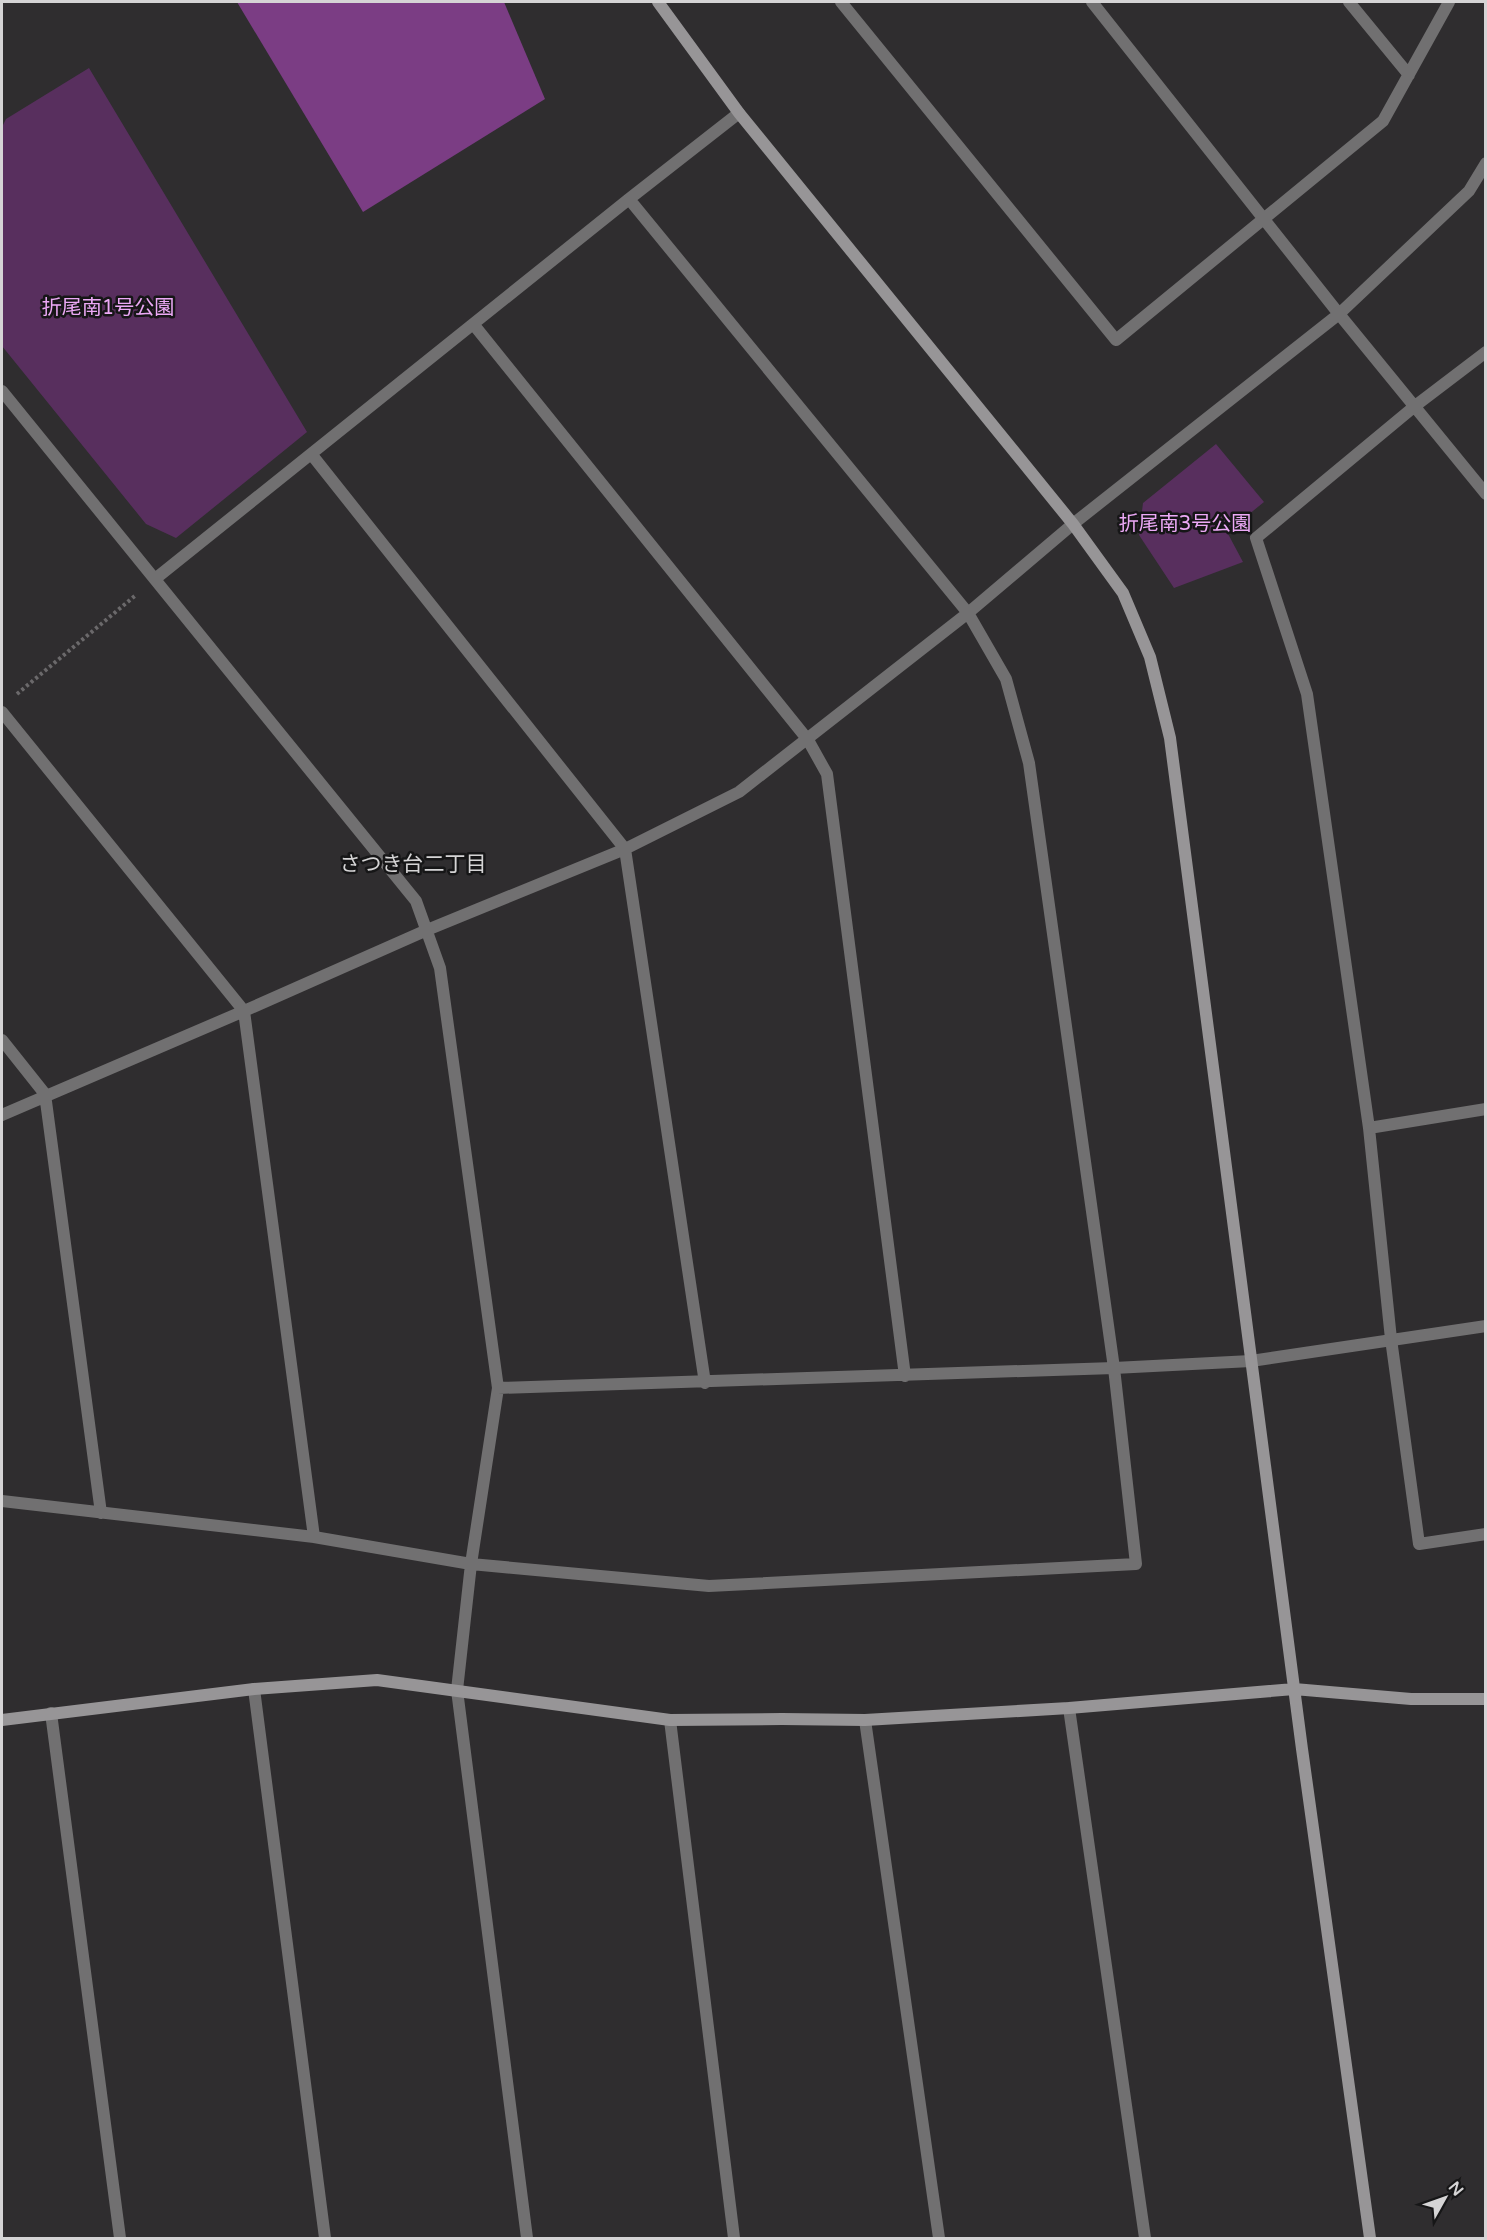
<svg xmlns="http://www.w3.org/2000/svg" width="1487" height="2240" viewBox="0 0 1487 2240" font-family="'Varela Round','Noto Sans JP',sans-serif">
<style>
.green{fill:#582f5e}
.water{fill:#7b3d84}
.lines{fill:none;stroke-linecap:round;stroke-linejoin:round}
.path{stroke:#6b696b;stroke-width:4;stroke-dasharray:3 3;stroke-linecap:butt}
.street{stroke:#717071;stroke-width:12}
.secondary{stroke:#979597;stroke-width:12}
.labels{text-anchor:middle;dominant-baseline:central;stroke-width:5;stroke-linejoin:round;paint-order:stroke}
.park-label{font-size:20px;fill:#eca9f6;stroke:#161617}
.neighbourhood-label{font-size:21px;fill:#d5d4d5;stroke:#161617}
</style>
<rect width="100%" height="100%" fill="#2f2d2f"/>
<!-- green -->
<path class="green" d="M89,68L307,432L176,538L146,524L2,346V127L6,119Z
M1216,444L1264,502L1227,532L1243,562L1174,588L1139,535L1143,503Z"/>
<!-- water -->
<path class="water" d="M237,2H504L545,99L363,212Z"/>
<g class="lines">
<!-- path -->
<path class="path" d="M17,694L136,595"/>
<!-- street -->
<path class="street" d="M841,2L1116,340L1383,121L1449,2
M1092,2L1339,314L1486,494
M1349,2L1409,75
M474,325L808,740L827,774L905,1376
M1486,352L1415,406L1256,538L1307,694L1369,1128L1391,1339L1419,1544L1486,1534
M2,391L416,901L440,968L498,1388L471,1564L457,1690L527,2238
M312,455L625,849L705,1383
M155,579L629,199L739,113
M2,712L244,1011L314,1537
M2,1040L45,1094L101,1513
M2,1115L244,1011L427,930L625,849L739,792L968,613L1073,524L1339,314L1469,191L1486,163
M1369,1128L1486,1109
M498,1388L1114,1368L1251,1361L1486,1326
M2,1501L314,1537L471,1564L709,1586L1136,1564L1114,1368L1029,763L1006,679L968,613L629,199
M254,1689L325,2238
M1069,1708L1145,2238
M51,1713L120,2238
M670,1720L734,2238
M865,1720L939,2238"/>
<!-- secondary -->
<path class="secondary" d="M658,2L739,113L1073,524L1123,593L1150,657L1170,738L1302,1749L1370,2238
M2,1720L254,1689L377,1680L670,1720L782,1719L865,1720L1069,1708L1294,1689L1411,1699H1486"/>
</g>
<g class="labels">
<!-- park labels -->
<g class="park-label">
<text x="108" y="308">折尾南1号公園</text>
<text x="1185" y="524">折尾南3号公園</text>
</g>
<!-- neighbourhood labels -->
<g class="neighbourhood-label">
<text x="413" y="864">さつき台二丁目</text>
</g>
</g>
<!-- border -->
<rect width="1487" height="2240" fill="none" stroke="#d5d4d5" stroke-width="6"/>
<!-- north arrow -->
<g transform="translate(1445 2198) rotate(50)" stroke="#161617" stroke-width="4.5" paint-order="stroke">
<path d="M0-4.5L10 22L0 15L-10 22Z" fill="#d5d4d5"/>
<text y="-9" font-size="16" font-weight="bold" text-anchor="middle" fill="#d5d4d5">N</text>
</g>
</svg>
